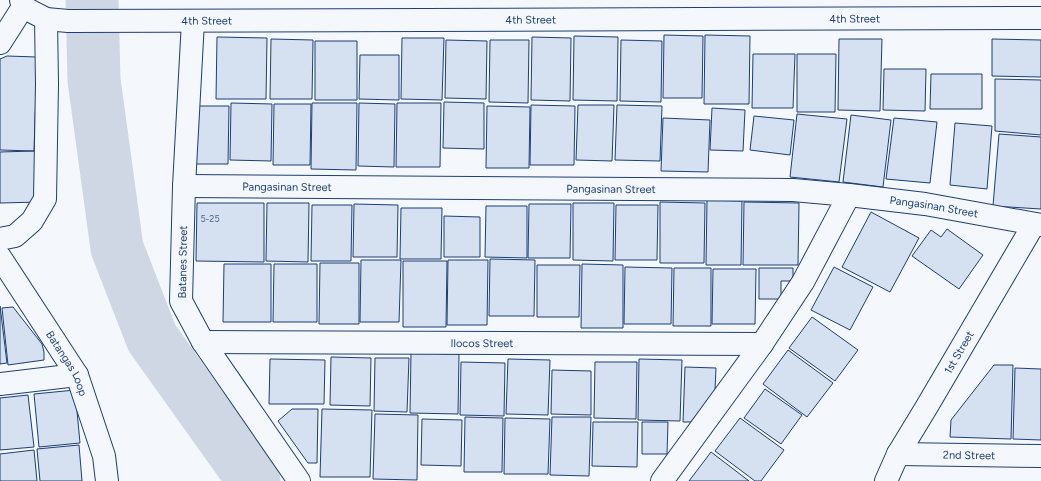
<svg xmlns="http://www.w3.org/2000/svg" width="1041" height="481" viewBox="0 0 1041 481" font-family="Figtree,sans-serif">
<style>
.lines{fill:none;stroke-linecap:round;stroke-linejoin:round}
.river{stroke:#cfd7e4;stroke-width:53}
.building{fill:#d5e0f0;stroke:#1d3f73}
.minor-casing{stroke:#1d3f73;stroke-width:24}
.tertiary-casing{stroke:#1d3f73;stroke-width:24}
.minor{stroke:#f4f7fb;stroke-width:22}
.tertiary{stroke:#f4f7fb;stroke-width:22}
.labels{text-anchor:middle;dominant-baseline:central;stroke-width:3;stroke-linejoin:round;paint-order:stroke}
.number-label{font-size:9px;fill:#4b6792}
.street-label{font-size:11px;fill:#1d3f73;stroke:#f4f7fb}
</style>
<rect width="100%" height="100%" fill="#f4f7fb"/>
<g class="lines">
<!-- river -->
<path class="river" d="M92,0L94,80L117,248L152,338L254,481"/>
</g>
<!-- building -->
<path class="building" d="M664,35L703,36L702,98H663Z
M705,35L750,36L749,104H704Z
M574,36L618,37L617,101L573,100Z
M217,37L267,38L266,99H216Z
M532,37L571,38L570,101L531,100Z
M402,38H444L442,100L401,99Z
M271,39L313,40L312,99H270Z
M839,39H882L880,111L838,110Z
M992,39L1041,40V77L992,76Z
M446,40L487,41L486,99L445,98Z
M490,40H529L528,103L489,102Z
M621,40L662,41L661,102L620,101Z
M315,41H357V100H315Z
M753,54H795L793,108H752Z
M797,54H836L835,112H797Z
M360,55H399V100L359,99Z
M7,56L37,57L34,151L0,150V59Z
M884,69H926L925,111L883,110Z
M931,74H982V109H930Z
M995,79L1041,80V135L995,131Z
M444,102L484,103V149L443,148Z
M231,103L272,104L271,161L230,160Z
M312,103H357L356,170L311,169Z
M359,103L395,104L394,167L358,166Z
M397,103H441L440,167H396Z
M274,104H311L310,165H273Z
M531,105L575,106L574,165H530Z
M578,105H614L612,161L576,160Z
M617,105L662,106L660,161L615,160Z
M189,106H229L228,164H188Z
M487,106L530,107L529,168H486Z
M712,108L745,110L743,151L710,150Z
M797,114L847,119L839,182L790,177Z
M851,115L891,120L883,187L843,182Z
M754,116L794,120L790,155L750,150Z
M663,118L710,120L708,172L661,171Z
M894,118L937,122L930,183L886,179Z
M955,123L992,126L987,189L950,185Z
M999,134L1041,137V209L993,206Z
M34,151H39L40,202L0,203V152Z
M707,200L742,201L741,265H706Z
M660,202L705,203L704,263H660Z
M744,202L799,203L798,265H743Z
M197,203H264V262L196,261Z
M267,203H309L308,262L266,261Z
M573,203H614L613,261L573,260Z
M354,204L398,205L397,257H353Z
M529,204H571L570,258H528Z
M312,205H352L351,261H311Z
M616,205H658L657,260H615Z
M486,206H527V258L485,257Z
M401,208H442L441,259H400Z
M871,212L919,238L890,292L842,267Z
M444,216L480,217V257H444Z
M947,229L983,255L959,289L912,256L931,230L941,237Z
M490,259L535,260L534,316H489Z
M361,260H401L399,322H360Z
M448,260H488L487,325H447Z
M403,261H447L446,327H403Z
M320,263H359V324H319Z
M224,264H271V322H223Z
M274,264H317V322H273Z
M582,264L623,265V328H581Z
M537,265H580L579,317H537Z
M625,267L672,268L671,324H624Z
M834,267L873,287L850,330L811,310Z
M674,268H711V326H673Z
M759,268H793V281H781V299H759Z
M713,269H756L755,324H712Z
M0,306L7,363L0,364Z
M13,307L42,344L44,352V360L8,365L2,308Z
M812,317L858,350L835,381L789,348Z
M788,350L833,383L807,417L763,384Z
M411,353L459,354L458,414L410,413Z
M331,357L371,358L370,406L330,405Z
M375,358H409L407,412L374,411Z
M270,359L325,360L324,404H269Z
M508,359L550,360L548,415L506,414Z
M639,359L682,360L680,421L638,420Z
M461,362L505,363L504,416L460,415Z
M595,362H637L636,419L594,418Z
M994,365H1013L1011,439L950,437L951,420Z
M685,367L716,368L715,390L691,422H683Z
M1015,368L1041,369V440L1013,439Z
M552,370L591,371V415L551,414Z
M765,389L802,415L781,444L744,418Z
M75,390L80,443L39,447L34,394Z
M28,395L34,447L0,450V398Z
M292,409H318L317,463H308L278,421Z
M322,409L372,410L370,477H320Z
M375,414L418,415L417,480L373,479Z
M465,417L503,418L502,472H464Z
M552,417H591L589,476L550,475Z
M505,418L550,419L548,474H504Z
M740,418L784,450L761,481H755L715,451Z
M422,419L462,420L461,466L421,465Z
M593,422H638L637,467L592,466Z
M642,422H668L667,454H642Z
M79,445L82,481H40L37,449Z
M34,450L37,481H0V454Z
M711,452L749,481H689Z"/>
<g class="lines">
<defs>
<g id="minor">
<path d="M193,21L184,186L181,301L203,342L299,481"/>
<path d="M0,43L23,7"/>
<path id="s1" d="M184,186L793,190L849,195L925,204L1041,225"/>
<path d="M0,239L15,236L32,221L45,199L47,84L46,19"/>
<path id="s2" d="M0,257L77,375L104,456L107,481"/>
<path id="s3" d="M203,342L762,344"/>
<path d="M0,384L77,375"/>
<path id="s4" d="M898,454L1041,456"/>
<path d="M662,481L762,344L803,282L849,195"/>
<path id="s5" d="M886,481L898,454L926,408L1034,224"/>
</g>
<g id="tertiary">
<path id="s6" d="M21,0L23,7L46,19L68,21L1041,18"/>
</g>
</defs>
<!-- minor casing -->
<use href="#minor" class="minor-casing"/>
<!-- tertiary casing -->
<use href="#tertiary" class="tertiary-casing"/>
<!-- minor -->
<use href="#minor" class="minor"/>
<!-- tertiary -->
<use href="#tertiary" class="tertiary"/>
</g>
<g class="labels">
<!-- number labels -->
<g class="number-label">
<text x="210" y="218">5-25</text>
</g>
<!-- street labels -->
<g class="street-label">
<text stroke="none"><textPath href="#s6" startOffset="842">4th Street</textPath></text>
<text stroke="none"><textPath href="#s6" startOffset="518">4th Street</textPath></text>
<text stroke="none"><textPath href="#s6" startOffset="194">4th Street</textPath></text>
<text stroke="none"><textPath href="#s1" startOffset="103">Pangasinan Street</textPath></text>
<text stroke="none"><textPath href="#s1" startOffset="427">Pangasinan Street</textPath></text>
<text stroke="none"><textPath href="#s1" startOffset="751">Pangasinan Street</textPath></text>
<text transform="translate(183 262) rotate(-89)">Batanes Street</text>
<text stroke="none"><textPath href="#s3" startOffset="279">Ilocos Street</textPath></text>
<text stroke="none"><textPath href="#s5" startOffset="148">1st Street</textPath></text>
<text stroke="none"><textPath href="#s2" startOffset="126">Batangas Loop</textPath></text>
<text stroke="none"><textPath href="#s4" startOffset="71">2nd Street</textPath></text>
</g>
</g>
</svg>
